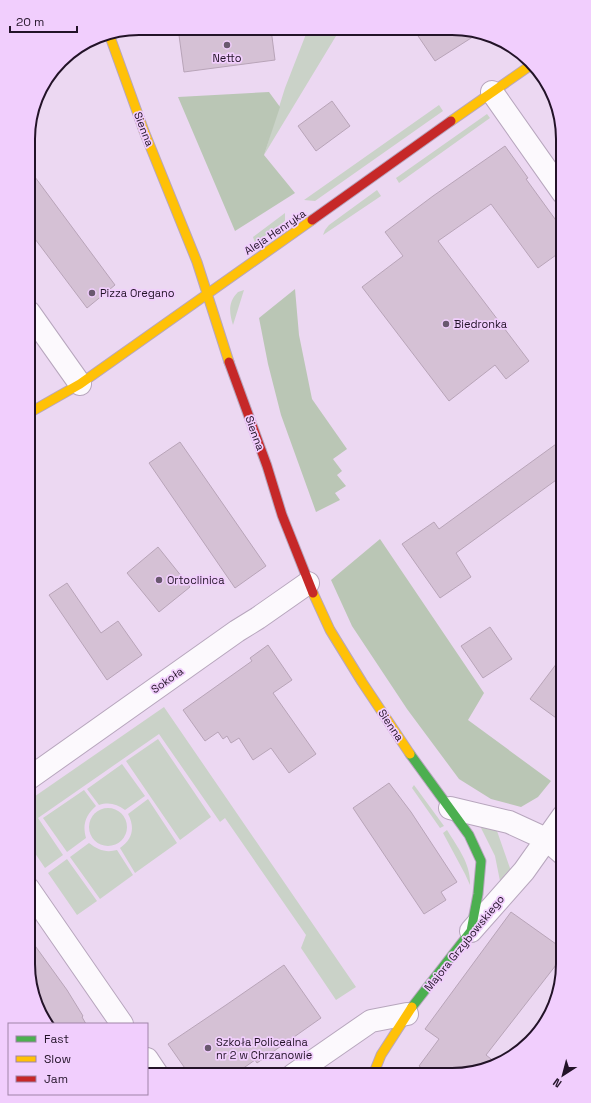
<svg xmlns="http://www.w3.org/2000/svg" width="591" height="1103" viewBox="0 0 591 1103" font-family="'Space Grotesk',sans-serif">
<style>
.green{fill:#cad2c8}
.forest{fill:#bac6b5}
.building{fill:#d5c1d5;stroke:#b8a4b8}
.lines{fill:none;stroke-linecap:round;stroke-linejoin:round}
.street-casing{stroke:#b7a6bd;stroke-width:24}
.fast-casing{stroke:#b7a6bd;stroke-width:11}
.slow-casing{stroke:#b7a6bd;stroke-width:11}
.jam-casing{stroke:#b7a6bd;stroke-width:11}
.street{stroke:#fcf9fd;stroke-width:22}
.fast{stroke:#4caf50;stroke-width:9}
.slow{stroke:#ffc107;stroke-width:9}
.jam{stroke:#c62828;stroke-width:9}
.poi-dot{fill:#69586f;stroke:#f1cefd;stroke-width:1.5}
.labels{text-anchor:middle;dominant-baseline:central;stroke-width:3.5;stroke-linejoin:round;paint-order:stroke}
.poi-label{font-size:11px;fill:#231328;stroke:#f1cefd;text-anchor:start}
.street-label{font-size:11px;fill:#231328;stroke:#f1cefd}
.rim{fill:none;stroke:#231328;stroke-width:2}
</style>
<rect width="100%" height="100%" fill="#ecd8f2"/>
<!-- green -->
<path class="green" d="M308,29H326L336,36L264,155L285,88Z
M439,105L443,111L315,201L304,200Z
M487,114L490,118L399,183L396,178Z
M377,190L381,196L323,235L325,230L329,225Z
M285,213V221L255,243L253,237Z
M244,290L233,325C229,312 228,302 238,292Z
M164,707L356,987L336,1000L301,948L306,935L225,818L220,822L159,734L38,818L63,855L45,868L28,843V801Z
M158,739L211,817L180,840L126,761Z
M122,764L145,796L125,810C117,804 109,802 99,805L87,789Z
M414,785L444,826L440,828L412,788Z
M84,790L96,806C86,815 82,824 86,838L67,852L43,818Z
M148,799L177,843L135,873L120,848C133,839 135,827 128,814Z
M89 827a19 19 0 1 1 38 0a19 19 0 1 1-38 0Z
M480,826L497,831L511,871L501,886L495,856Z
M447,830C458,848 471,864 470,885L465,874L443,833Z
M89,843C98,850 106,853 117,850L133,875L100,899L70,857Z
M67,859L97,901L77,915L48,873Z"/>
<!-- forest -->
<path class="forest" d="M269,92L280,107L264,155L295,193L235,231L178,97Z
M295,289L299,335L312,399L347,449L333,459L342,471L337,475L346,486L335,493L340,500L316,512L281,415L268,364L259,318Z
M380,539L484,693L468,720L551,781L538,797L521,807L491,799L459,779L407,709L352,626L331,580Z"/>
<!-- building -->
<path class="building" d="M178,28L271,29L275,60L184,72Z
M414,30H473L479,33L435,61Z
M332,101L350,126L316,151L298,126Z
M505,146L528,178L526,179L563,230V250L538,268L491,204L438,241L529,361L506,379L495,365L449,401L362,287L403,256L385,232L433,196Z
M29,169L115,285L87,308L29,231Z
M563,439V475L456,553L471,577L440,598L402,544L434,522L439,529Z
M180,442L266,566L235,588L149,463Z
M158,547L190,587L159,612L127,573Z
M67,583L101,633L118,621L142,655L107,680L49,595Z
M490,627L512,659L483,678L461,646Z
M268,645L292,680L273,693L316,754L289,773L271,748L253,760L239,738L231,743L227,736L223,739L218,732L205,741L183,710L252,661L250,658Z
M563,655V723L530,699Z
M389,783L411,812L457,882L441,892L446,900L424,914L353,808Z
M511,912L563,949V956L486,1055L496,1063L487,1069L452,1075H431L419,1066L439,1039L425,1029Z
M28,936L67,990L83,1016L82,1017L86,1024H50L34,999L28,964Z
M284,965L321,1018L257,1063L255,1060L235,1074H189L168,1044L226,1005Z"/>
<g class="lines">
<defs>
<path id="street" d="M492,92L563,193
M29,312L80,384
M28,779L237,631L258,618L308,583
M450,808L509,822L546,839L563,854
M28,888L122,1024
M471,931L524,871L563,816
M147,1059L157,1074
M293,1075L371,1021L407,1014"/>
<path id="fast" d="M410,754L469,835L481,861L478,894L471,931L412,1007"/>
<path id="slow" d="M109,34L144,131L197,262L229,362
M451,121L531,65
M29,413L80,384L312,220
M313,593L330,630L362,682L410,754
M373,1075L381,1055L412,1007"/>
<path id="jam" d="M312,220L451,121
M229,362L267,466L282,515L313,593"/>
</defs>
<!-- street casing -->
<use href="#street" class="street-casing"/>
<!-- fast casing -->
<use href="#fast" class="fast-casing"/>
<!-- slow casing -->
<use href="#slow" class="slow-casing"/>
<!-- jam casing -->
<use href="#jam" class="jam-casing"/>
<!-- street -->
<use href="#street" class="street"/>
<!-- fast -->
<use href="#fast" class="fast"/>
<!-- slow -->
<use href="#slow" class="slow"/>
<!-- jam -->
<use href="#jam" class="jam"/>
</g>
<!-- markers -->
<g class="poi-dot">
<circle cx="227" cy="45" r="4"/>
<circle cx="92" cy="293" r="4"/>
<circle cx="446" cy="324" r="4"/>
<circle cx="159" cy="580" r="4"/>
<circle cx="208" cy="1048" r="4"/>
</g>
<g class="labels">
<!-- poi labels -->
<g class="poi-label">
<text x="227" y="58" text-anchor="middle">Netto</text>
<text x="100" y="293">Pizza Oregano</text>
<text x="454" y="324">Biedronka</text>
<text x="167" y="580">Ortoclinica</text>
<text x="216" y="1042">Szkoła Policealna<tspan x="216" dy="13">nr 2 w Chrzanowie</tspan></text>
</g>
<!-- street labels -->
<g class="street-label">
<text transform="translate(144 129) rotate(69)">Sienna</text>
<text transform="translate(275 232) rotate(-34)">Aleja Henryka</text>
<text transform="translate(255 433) rotate(70)">Sienna</text>
<text transform="translate(167 680) rotate(-35)">Sokoła</text>
<text transform="translate(391 725) rotate(56)">Sienna</text>
<text transform="translate(464 943) rotate(-51)">Majora Grzybowskiego</text>
</g>
</g>
<!-- crop -->
<path d="M0 0H591V1103H0ZM139 35H452A104 104 0 0 1 556 139V964A104 104 0 0 1 452 1068H139A104 104 0 0 1 35 964V139A104 104 0 0 1 139 35Z" fill="#f1cefd" fill-rule="evenodd"/>
<path class="rim" d="M139 35H452A104 104 0 0 1 556 139V964A104 104 0 0 1 452 1068H139A104 104 0 0 1 35 964V139A104 104 0 0 1 139 35Z"/>
<!-- legend -->
<rect x="8" y="1023" width="140" height="72" fill="#f1cefd" stroke="#9f83a8"/>
<rect x="16" y="1036" width="20" height="6" fill="#4caf50" stroke="#9f83a8"/>
<text x="44" y="1043" font-size="12" fill="#231328">Fast</text>
<rect x="16" y="1056" width="20" height="6" fill="#ffc107" stroke="#9f83a8"/>
<text x="44" y="1063" font-size="12" fill="#231328">Slow</text>
<rect x="16" y="1076" width="20" height="6" fill="#c62828" stroke="#9f83a8"/>
<text x="44" y="1083" font-size="12" fill="#231328">Jam</text>
<!-- north arrow -->
<g transform="translate(563 1075) rotate(216)" stroke="#f1cefd" stroke-width="3" paint-order="stroke">
<path d="M0-3L7 15L0 10L-7 15Z" fill="#231328"/>
<text y="-6" font-size="11" font-weight="bold" text-anchor="middle" fill="#231328">N</text>
</g>
<!-- scale -->
<path d="M10 26v6h67v-6" fill="none" stroke="#231328" stroke-width="2"/>
<text x="16" y="26" font-size="12" fill="#231328" stroke="#f1cefd" stroke-width="3" paint-order="stroke">20 m</text>
</svg>
